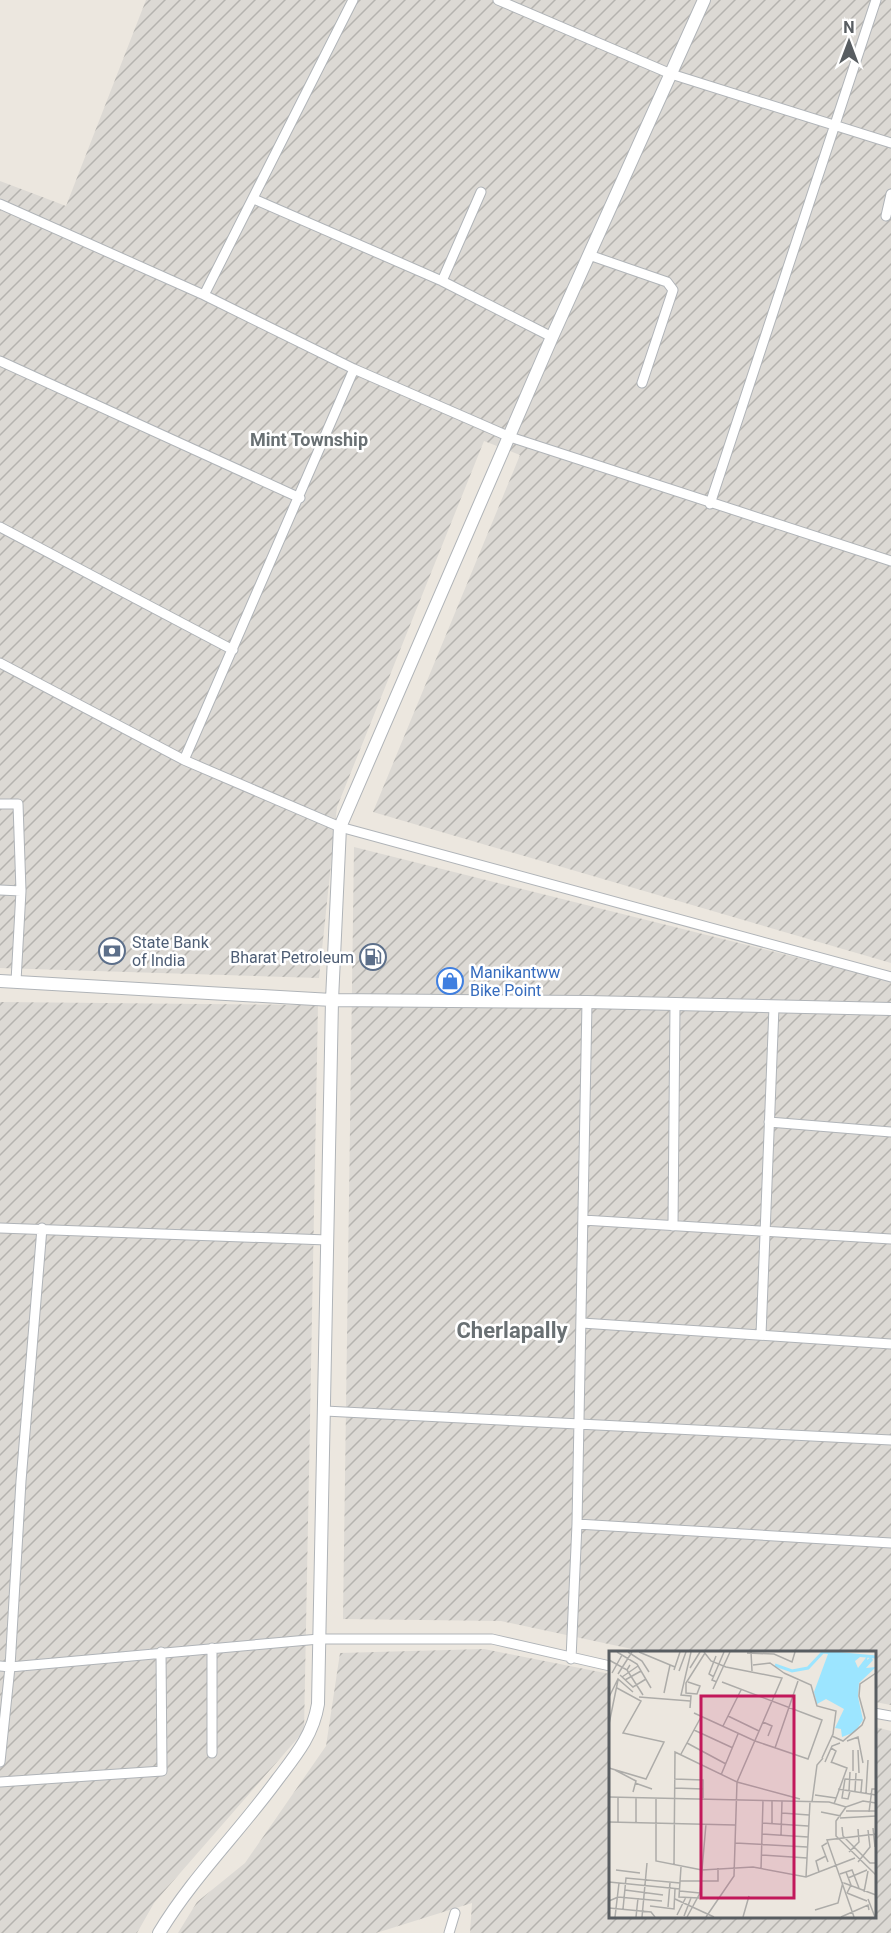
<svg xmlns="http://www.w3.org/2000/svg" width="891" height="1933" viewBox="0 0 891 1933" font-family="Roboto,sans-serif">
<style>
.industrial{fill:url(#industrial-furrows)}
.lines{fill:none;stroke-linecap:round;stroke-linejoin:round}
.minor-casing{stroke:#b0b4b8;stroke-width:11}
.tertiary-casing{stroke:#b0b4b8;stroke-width:14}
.minor{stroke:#fff;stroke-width:9}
.tertiary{stroke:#fff;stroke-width:12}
.labels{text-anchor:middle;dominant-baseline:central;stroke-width:5;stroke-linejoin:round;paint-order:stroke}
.service-label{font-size:16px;fill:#4e5e75;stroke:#fff;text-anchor:start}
.shop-label{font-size:16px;fill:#366cbe;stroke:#fff;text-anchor:start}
.neighbourhood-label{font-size:18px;font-weight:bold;fill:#697073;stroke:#fff}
.district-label{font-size:22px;font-weight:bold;fill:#697073;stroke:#fff}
.inset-river{fill:none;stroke:#9ce5ff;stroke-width:3}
.inset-road{fill:none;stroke:#adaca9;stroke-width:1.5}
.view{fill:#c2185b;fill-opacity:0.15;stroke:#c2185b;stroke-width:3}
.inset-edge{fill:none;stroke:#585d61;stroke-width:3}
</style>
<defs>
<pattern id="industrial-furrows" width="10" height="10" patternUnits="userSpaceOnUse" patternTransform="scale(1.5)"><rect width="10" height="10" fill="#dcd9d4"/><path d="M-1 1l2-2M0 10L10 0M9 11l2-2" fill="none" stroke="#b5b3af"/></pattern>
</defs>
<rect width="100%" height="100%" fill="#ece7df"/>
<!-- industrial -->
<path class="industrial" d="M146,0H891V963L373,812L520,455L484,441L337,807L319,978L0,968V181L66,206Z
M354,847L891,981V1705L875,1702L874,1652H646L501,1621L343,1619Z
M0,1002L318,1005L304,1731L154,1903L137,1933H0Z
M484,1649L610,1674V1916H874L875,1727L891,1731V1933H470L472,1903L376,1933H178L197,1902L245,1863L326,1746L340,1653Z"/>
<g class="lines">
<defs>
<path id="minor" d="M498,0L671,74L891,143
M254,199L442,281L552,337
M0,204L204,295L354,369L510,437L891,561
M886,216L891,194
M589,255L667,282L673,290L642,383
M442,281L481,192
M204,295L353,0
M0,361L300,498
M710,504L876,0
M0,527L233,650
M0,663L184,760L340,827L891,977
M184,760L354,369
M0,804H18L21,891L16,981
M0,890L21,891
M769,1122L891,1132
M583,1220L891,1239
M673,1226L675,1005
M0,1228L327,1240
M582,1323L891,1344
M761,1335L774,1007
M325,1411L891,1440
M577,1524L891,1543
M571,1659L577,1524L587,1002
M0,1666L10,1667L319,1639H492L610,1666
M874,1713L891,1716
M212,1753V1648
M0,1762L10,1667L21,1481L42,1228
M0,1782L162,1771L161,1652
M449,1933L455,1913"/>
<path id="tertiary" d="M0,981L332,1000L587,1002L891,1009
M159,1933C192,1878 239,1832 277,1780C296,1755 313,1735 318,1704L332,1000L340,827L552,337L704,0"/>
</defs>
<!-- minor casing -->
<use href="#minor" class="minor-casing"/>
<!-- tertiary casing -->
<use href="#tertiary" class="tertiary-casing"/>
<!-- minor -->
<use href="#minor" class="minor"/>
<!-- tertiary -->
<use href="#tertiary" class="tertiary"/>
</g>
<!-- icons -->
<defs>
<symbol id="bank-ring" viewBox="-11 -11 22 22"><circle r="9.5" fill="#fff" stroke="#5c6f8a" stroke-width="1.5"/><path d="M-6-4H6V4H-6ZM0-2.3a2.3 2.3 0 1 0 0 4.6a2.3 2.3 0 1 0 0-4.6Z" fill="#5c6f8a"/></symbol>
<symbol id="fuel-ring" viewBox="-11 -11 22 22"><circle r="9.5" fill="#fff" stroke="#5c6f8a" stroke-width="1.5"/><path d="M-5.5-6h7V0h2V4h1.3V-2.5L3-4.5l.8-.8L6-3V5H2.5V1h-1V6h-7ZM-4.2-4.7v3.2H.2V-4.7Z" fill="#5c6f8a"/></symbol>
<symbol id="shop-ring" viewBox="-11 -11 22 22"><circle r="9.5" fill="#fff" stroke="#3f7fe0" stroke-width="1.5"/><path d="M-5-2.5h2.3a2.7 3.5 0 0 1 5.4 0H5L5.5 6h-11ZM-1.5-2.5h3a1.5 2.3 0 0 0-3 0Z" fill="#3f7fe0"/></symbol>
</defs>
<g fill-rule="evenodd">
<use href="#bank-ring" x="97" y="936" width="30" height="30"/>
<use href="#fuel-ring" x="358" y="942" width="30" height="30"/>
<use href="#shop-ring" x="435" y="966" width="30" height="30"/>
</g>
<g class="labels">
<!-- service labels -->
<g class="service-label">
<text x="132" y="942">State Bank<tspan x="132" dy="18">of India</tspan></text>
<text x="354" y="957" text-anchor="end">Bharat Petroleum</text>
</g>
<!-- shop labels -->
<g class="shop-label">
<text x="470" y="972">Manikantww<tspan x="470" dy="18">Bike Point</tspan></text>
</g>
<!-- neighbourhood labels -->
<g class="neighbourhood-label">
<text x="309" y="439">Mint Township</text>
</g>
<!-- district labels -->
<g class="district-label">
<text x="512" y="1330">Cherlapally</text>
</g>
</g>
<!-- overview -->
<g transform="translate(609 1651)">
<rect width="267" height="267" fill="#ece7df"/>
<path d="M219,3H247L251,6L246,10L249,17L259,4L258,9L262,6L264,9L257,17L267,16L250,32L249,46L254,69L246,81L233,86L232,78L226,77L235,58L217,48L208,53L205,41Z" fill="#9ce5ff"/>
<path class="inset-river" d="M166,14L183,20L199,17L214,1L267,6"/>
<path class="inset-road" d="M8,1L28,13L42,37M19,1L33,10L40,21M30,1L66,16M95,1L102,10L117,16L173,27L128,131L125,225L97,266M142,1L143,20M138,2L165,3L183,11L186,1M0,9L18,19L21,14M144,14L161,12L175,22M81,17L91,1M18,19L34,44M65,19L71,1M70,20L77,1M3,22L13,4M175,22L202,34L208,55L227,60L224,83L213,107M9,23L23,1M11,24L24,36L37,28M13,26L29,15M105,26L100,23L107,5M16,29L32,20M79,31L91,35L88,43L77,42V32L96,2M108,31L103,29L115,1M104,38L121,1M55,42L61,14M0,46L9,28L24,41M30,46L81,50M81,57L82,45L72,44L82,1M85,62L146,90L199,108L213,69L113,31M119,65L150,80M154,71L163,75L159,85M0,73L9,29M114,75L132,39M85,79L124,97M223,85L234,90L253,74L256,67L250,45L251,33L267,22M238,90L249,86L254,112M78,92L117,113M166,97L189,30M222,97L227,100L222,112M244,99V120M249,99L250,122M72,103L92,66M216,111L223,95L231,92M222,111L238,117L225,153M0,117L37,128L55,91L14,82L32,50L8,37M6,119L27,130L24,141M112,124L129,83M65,128L94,129V147M26,132L43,138M65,137L94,138M229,138L267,144M240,140L241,121M241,140L239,148L233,147L236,128L253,129L252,141M246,140L247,122M257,142L259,109M206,144L227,147M0,146L220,151L237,156L254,150L267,152M27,147V172M47,147V210L93,219L144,216L197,226L246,207M203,151L208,114L214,107M237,156L227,170V185L267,224M237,160H267M212,161L232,165M260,161L263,138H266M173,162L200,164M231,167L267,165M0,171L126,174M9,171V147M153,172L199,175M163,173V150M233,176L234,185L261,212H267M264,177L266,196M153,183L199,186M172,184L173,150M126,192L198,196M218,192L213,195L219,211M240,201L250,191L249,178M153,204L198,207M249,211L261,196L259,179M65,214L66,101L128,131L191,148M72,216L70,246L90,247M152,218L154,150M7,219L31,222M210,221L207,210L217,205M237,221L242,234L238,242M231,223L243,219L250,237M197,226L201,151M239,227L258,219M71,230H109V217M0,231L71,238M235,232L267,244M267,233V257M16,239L54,244M71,240L91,242M255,241L259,220M238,242L258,250M66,248L105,266M259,248L266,266M0,250L9,246L53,250M41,255L65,258L66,238M59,256L61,232M0,257L42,261L46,266M14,258L17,227L71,232M206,259L229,252L234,231M68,264L77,246M75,265L82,247M6,266L10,232M27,266L29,247M33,266L38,212M78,266L91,242L97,173M134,266L140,245M232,266L259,254L260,259M245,266L218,189L267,183"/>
<path class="view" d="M92,45H185V247H92Z"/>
<rect width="267" height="267" class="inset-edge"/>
</g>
<!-- north arrow -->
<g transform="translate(849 42)" stroke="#ffffff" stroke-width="4.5" paint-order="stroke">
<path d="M0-4.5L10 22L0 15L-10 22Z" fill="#585d61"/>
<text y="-9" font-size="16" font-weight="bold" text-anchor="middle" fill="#585d61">N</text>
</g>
</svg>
